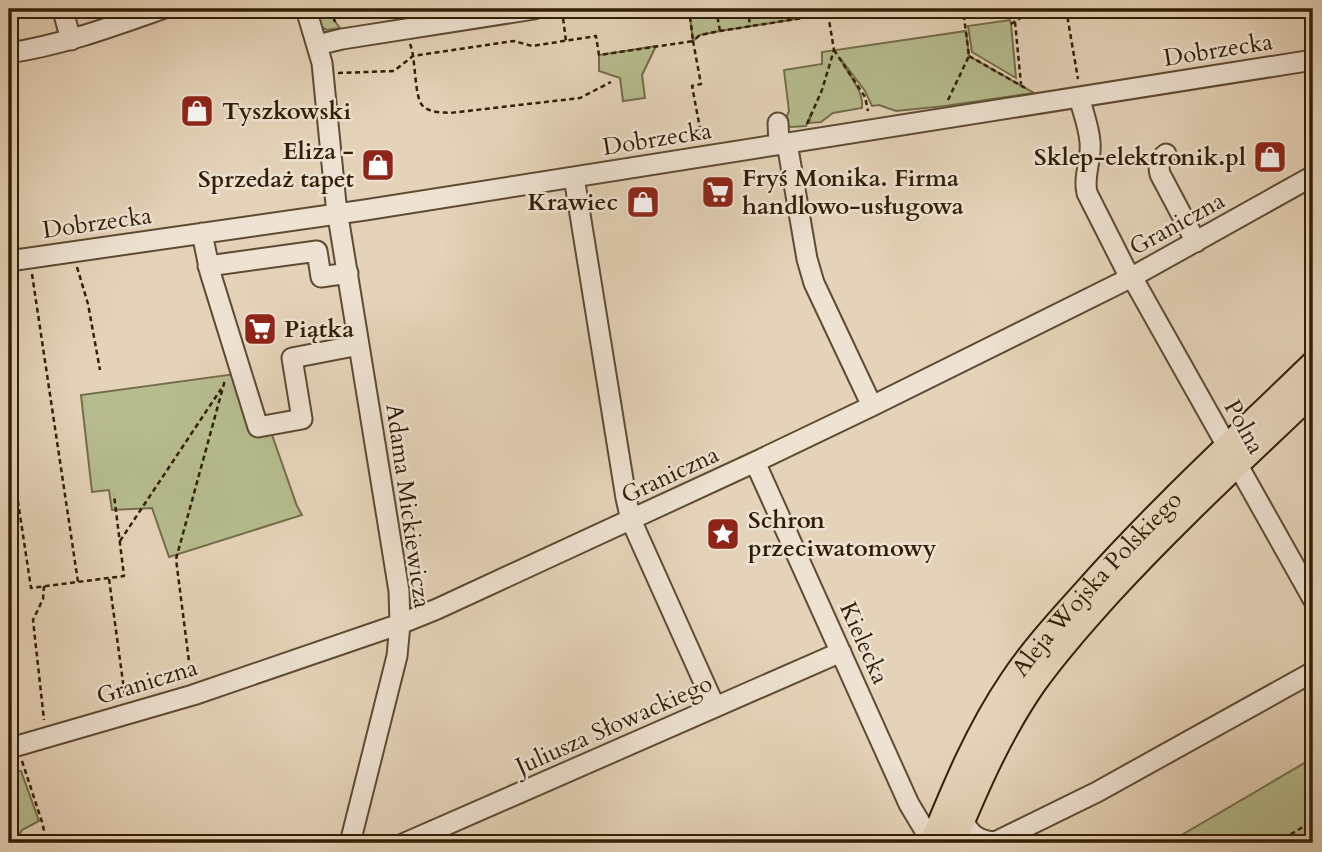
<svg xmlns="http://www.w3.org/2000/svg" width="1322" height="852" viewBox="0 0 1322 852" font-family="Cardo,serif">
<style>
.green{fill:#b6bc8e;stroke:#746d4a;stroke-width:2}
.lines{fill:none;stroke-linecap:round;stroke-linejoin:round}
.minor-casing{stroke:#5e4b32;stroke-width:23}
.major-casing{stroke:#311e05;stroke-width:28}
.path{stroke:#311e05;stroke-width:2.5;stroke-dasharray:5 3.5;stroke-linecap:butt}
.minor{stroke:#eee2d2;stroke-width:19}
.major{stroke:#e5d3b9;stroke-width:24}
.labels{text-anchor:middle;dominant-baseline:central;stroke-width:5;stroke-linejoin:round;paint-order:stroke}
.street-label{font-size:24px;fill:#311e05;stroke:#eee2d2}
.poi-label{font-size:24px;font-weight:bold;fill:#311e05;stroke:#eee2d2;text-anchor:start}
</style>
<rect width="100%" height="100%" fill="#e5d3b9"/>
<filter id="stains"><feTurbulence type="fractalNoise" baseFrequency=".00286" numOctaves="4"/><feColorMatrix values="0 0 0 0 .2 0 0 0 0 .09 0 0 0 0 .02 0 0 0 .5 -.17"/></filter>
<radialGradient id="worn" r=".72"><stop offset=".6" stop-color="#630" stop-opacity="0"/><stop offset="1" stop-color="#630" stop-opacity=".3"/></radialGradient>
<!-- green -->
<path class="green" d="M313,9H331L334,20L340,28L327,30L321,27Z
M689,9H827L828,14L720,31L700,35L693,41Z
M1010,20L1011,24L1016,78L972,52L968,26Z
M966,31L969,56L1034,93L945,106L896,111L879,105L872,106L865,91L840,58C847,73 864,90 862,108L833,113L821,122L809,123L812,112L806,126L791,127L784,123L789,111L784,70L822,64V52Z
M656,46L642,75L645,98L623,101L620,78L599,71V55Z
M235,374L251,435L271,432L297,506L302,515L169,557L152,508L112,510L109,490L92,492L81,395Z
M1313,758V843H1168Z
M9,771H21L39,821L22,830L17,839L9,841Z"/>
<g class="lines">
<defs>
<path id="minor" d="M306,9L322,63L336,204L399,591L400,624L397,656L350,843
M63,11L71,40
M317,45L342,39L534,9
M9,53C62,45 111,27 162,9
M1079,97C1083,112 1089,127 1090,142C1092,160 1083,175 1087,193L1130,278
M778,123L779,144
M787,143L807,259L814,283L872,406
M1166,154C1159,159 1158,166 1160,174L1196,242
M574,177L626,498L631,520L715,707
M202,233L210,272L258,427L302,419L292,358L359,345
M9,261L365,210L1313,60
M208,266L317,251L321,277L348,273
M1132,277L1313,599
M755,462L909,804L924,829L933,841
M17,746L193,695L400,624L437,609L755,462L872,406L1132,277L1313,176
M963,819C969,834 978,841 995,842
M405,843L841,652
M993,843L1097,792L1313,672"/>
<g id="major">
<path id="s1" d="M932,843C955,787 978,731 1012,681C1034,648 1061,619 1087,590C1158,510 1237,438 1313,364"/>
<path d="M953,843C976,787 1000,732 1034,683C1057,651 1083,622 1109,593C1174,522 1244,458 1313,392"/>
</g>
</defs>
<!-- minor casing -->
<use href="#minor" class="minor-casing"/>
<!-- major casing -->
<use href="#major" class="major-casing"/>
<!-- path -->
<path class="path" d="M331,9L335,22
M716,9L720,31
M748,9L750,27
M1066,9L1078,79
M562,10L566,41
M810,17L811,9
M1015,22L1021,84
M1011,24L1033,10
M410,44C416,58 414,95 422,105C429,113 441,112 450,113L580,98L611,82
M834,50L865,97L868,111
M969,56L1027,89
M338,73L394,71L413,56L514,41L532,46L596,36L599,55L693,41L689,9
M948,100L969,56L963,9
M807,124L822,90L834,50L828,14
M702,139L692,86L701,84L693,41L700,35L720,31L828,14L827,9
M77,267L88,304L100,370
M32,274L78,582
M9,442L31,588L124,576L114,495
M120,541L221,389
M109,579L125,697
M44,586L43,599L33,620L44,720
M191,677L176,559L225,380
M22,761L42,822L47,843
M1276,843L1313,821"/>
<!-- minor -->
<use href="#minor" class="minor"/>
<!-- major -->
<use href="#major" class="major"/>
</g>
<!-- icons -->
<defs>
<symbol id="shop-square" viewBox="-11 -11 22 22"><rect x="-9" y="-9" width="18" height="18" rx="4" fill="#8f2418" stroke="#eee2d2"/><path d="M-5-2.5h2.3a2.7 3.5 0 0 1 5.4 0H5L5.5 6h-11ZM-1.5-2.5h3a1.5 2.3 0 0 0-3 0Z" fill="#fff"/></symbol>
<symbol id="supermarket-square" viewBox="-11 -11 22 22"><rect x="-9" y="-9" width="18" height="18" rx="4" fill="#8f2418" stroke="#eee2d2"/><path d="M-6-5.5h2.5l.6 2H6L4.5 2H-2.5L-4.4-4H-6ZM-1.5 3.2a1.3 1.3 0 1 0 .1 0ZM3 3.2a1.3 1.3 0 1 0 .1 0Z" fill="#fff"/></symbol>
<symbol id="sight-square" viewBox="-11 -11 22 22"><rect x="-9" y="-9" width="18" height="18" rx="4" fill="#8f2418" stroke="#eee2d2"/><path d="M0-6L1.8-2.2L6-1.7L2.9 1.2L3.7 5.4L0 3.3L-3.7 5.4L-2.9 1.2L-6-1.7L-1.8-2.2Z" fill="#fff"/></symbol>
</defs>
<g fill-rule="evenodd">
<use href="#shop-square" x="178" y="92" width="38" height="38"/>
<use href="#shop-square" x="1251" y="138" width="38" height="38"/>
<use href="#shop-square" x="359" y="146" width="38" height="38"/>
<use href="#supermarket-square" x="699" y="173" width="38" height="38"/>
<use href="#shop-square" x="624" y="183" width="38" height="38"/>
<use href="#supermarket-square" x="241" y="310" width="38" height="38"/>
<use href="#sight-square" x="704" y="515" width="38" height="38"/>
</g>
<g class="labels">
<!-- street labels -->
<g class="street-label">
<text transform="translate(1218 50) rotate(-9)">Dobrzecka</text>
<text transform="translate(657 139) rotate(-9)">Dobrzecka</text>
<text transform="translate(97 223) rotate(-8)">Dobrzecka</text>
<text transform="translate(1177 224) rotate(-29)">Graniczna</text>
<text transform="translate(1244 427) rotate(61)">Polna</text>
<text transform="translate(670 475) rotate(-25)">Graniczna</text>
<text transform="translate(408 506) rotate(82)">Adama Mickiewicza</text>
<text stroke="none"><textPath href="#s1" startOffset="310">Aleja Wojska Polskiego</textPath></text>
<text transform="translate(864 643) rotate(66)">Kielecka</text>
<text transform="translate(147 682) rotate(-17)">Graniczna</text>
<text transform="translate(614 725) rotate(-24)">Juliusza Słowackiego</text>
</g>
<!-- poi labels -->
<g class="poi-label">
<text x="222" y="111">Tyszkowski</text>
<text x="354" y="151" text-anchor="end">Eliza -<tspan x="354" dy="28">Sprzedaż tapet</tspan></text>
<text x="1246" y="157" text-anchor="end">Sklep-elektronik.pl</text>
<text x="742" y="178">Fryś Monika. Firma<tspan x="742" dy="28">handlowo-usługowa</tspan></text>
<text x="618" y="202" text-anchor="end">Krawiec</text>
<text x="284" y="329">Piątka</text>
<text x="748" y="520">Schron<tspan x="748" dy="28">przeciwatomowy</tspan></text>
</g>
</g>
<!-- margin -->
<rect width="1322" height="852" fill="none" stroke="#e5d3b9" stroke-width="35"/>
<rect x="10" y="10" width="1301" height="831" fill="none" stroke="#311e05" stroke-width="3.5"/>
<rect x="18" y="18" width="1287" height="817" fill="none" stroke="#311e05" stroke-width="2"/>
<rect width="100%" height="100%" filter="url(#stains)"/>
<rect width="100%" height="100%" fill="url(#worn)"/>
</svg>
